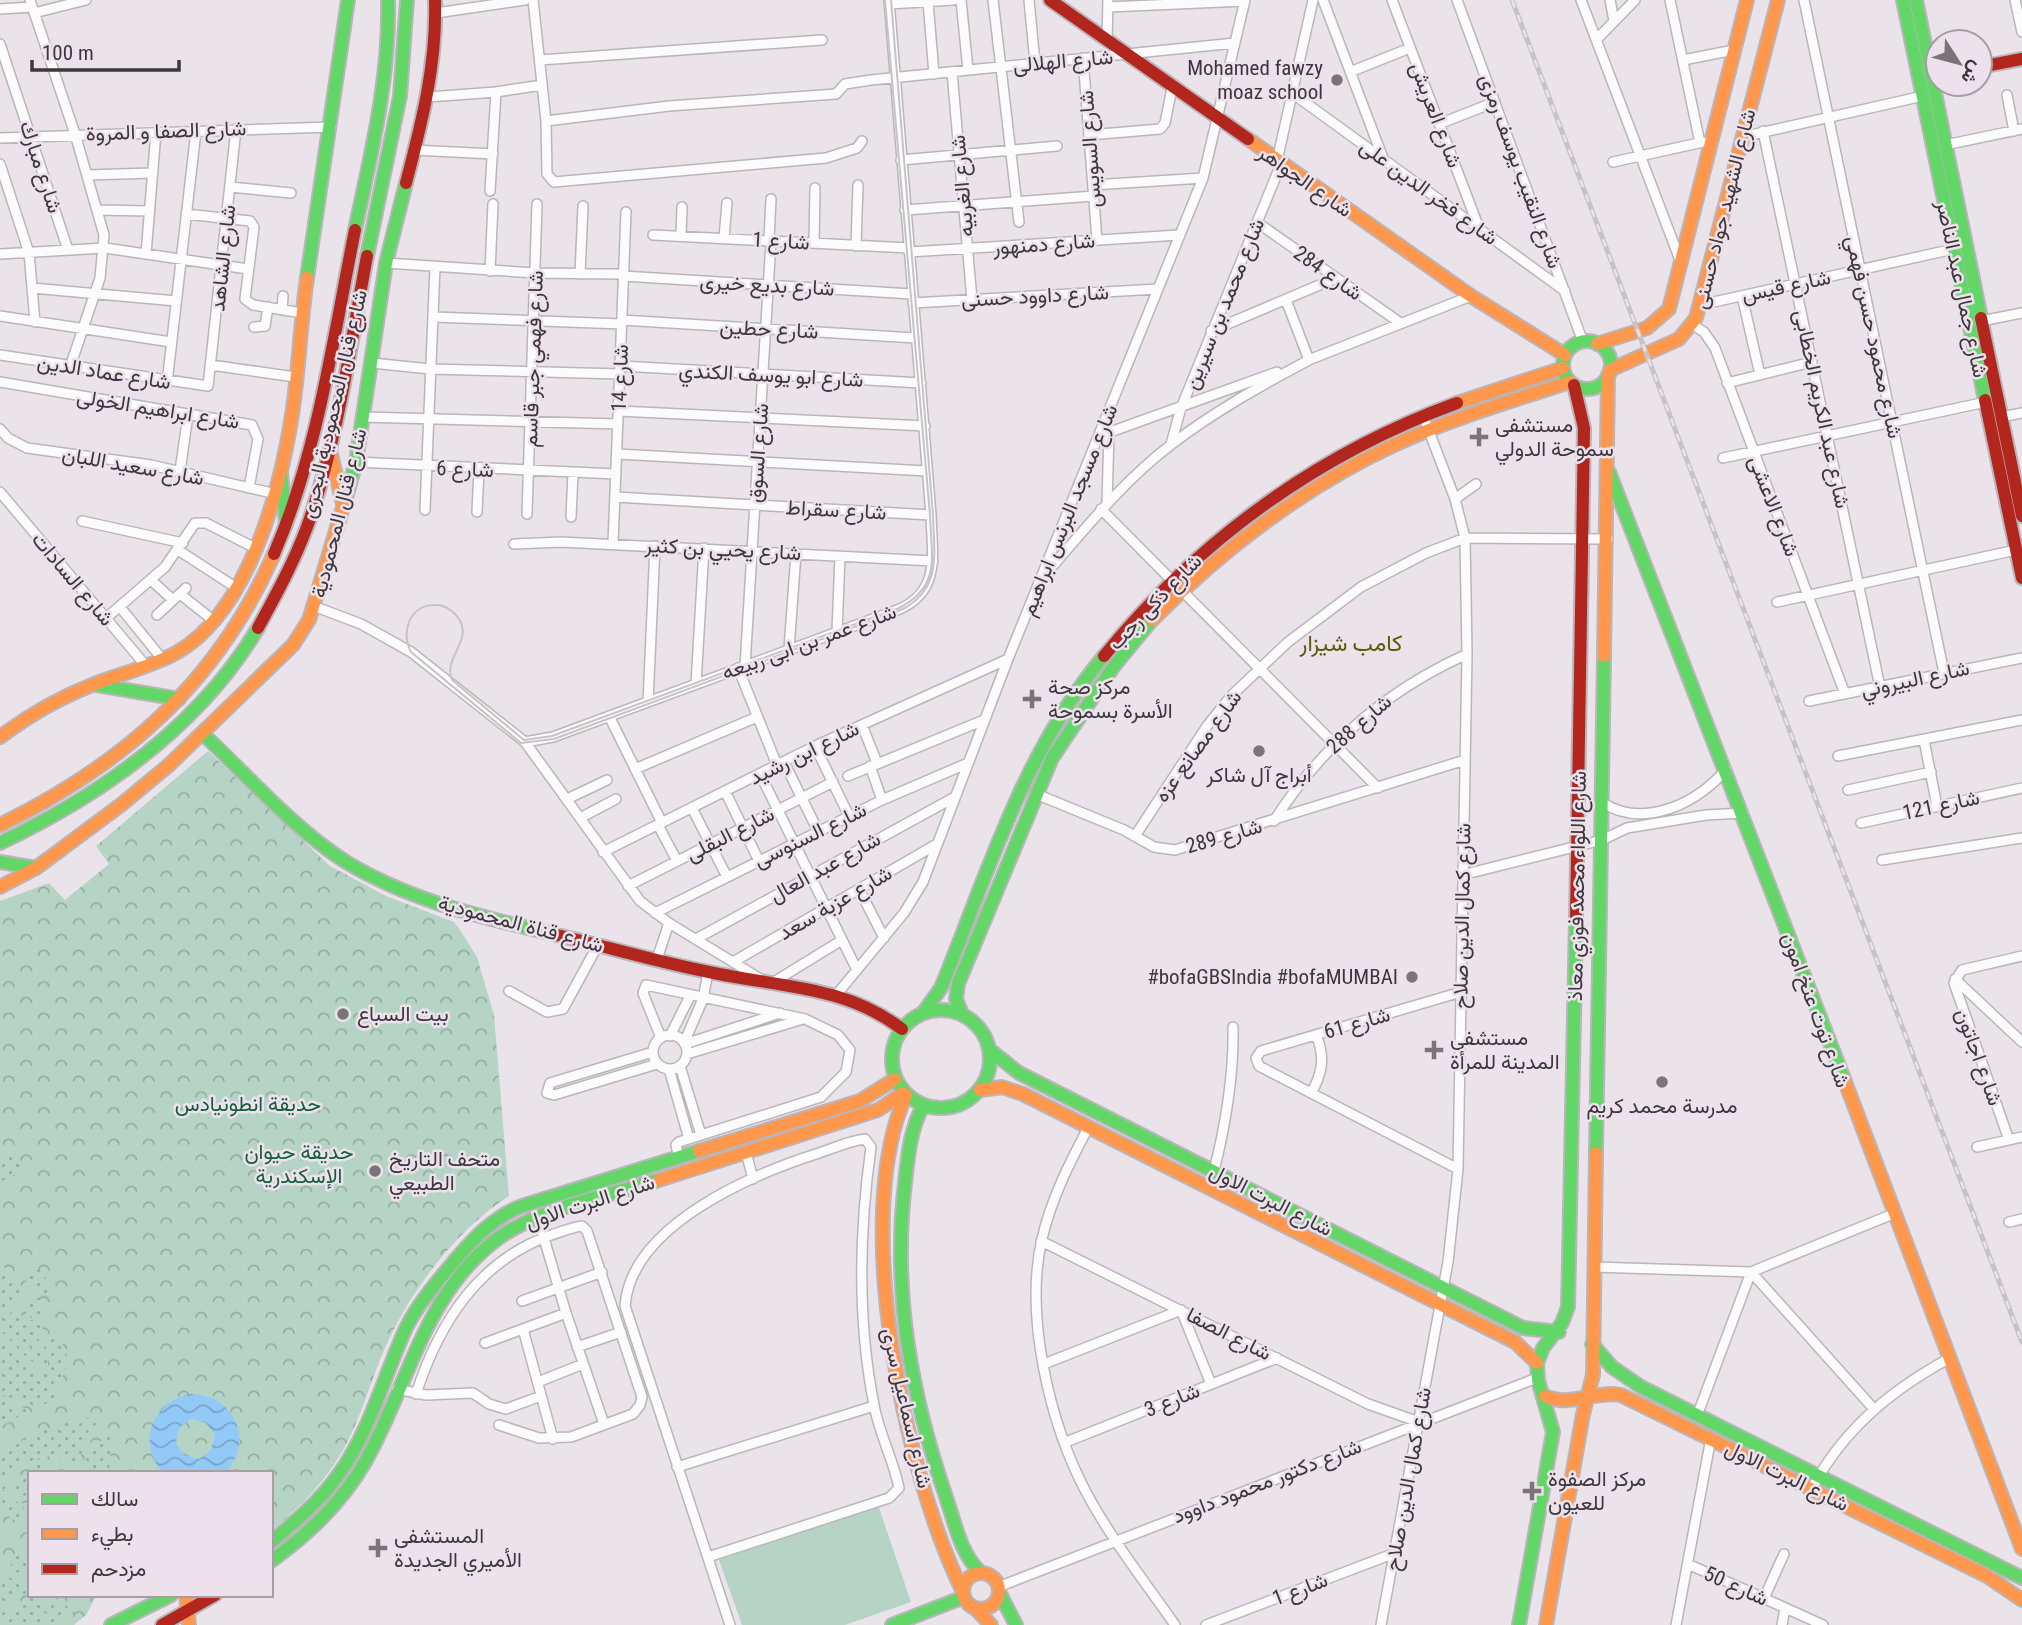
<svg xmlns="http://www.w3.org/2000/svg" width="2022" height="1625" viewBox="0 0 2022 1625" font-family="'Roboto Condensed',Vazirmatn,sans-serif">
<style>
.forest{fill:url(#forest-crowns)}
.garden{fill:url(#garden-dots)}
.pitch{fill:#b6d4c5}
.water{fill:url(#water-waves);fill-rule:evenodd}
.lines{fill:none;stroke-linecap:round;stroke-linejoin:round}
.street-casing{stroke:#bab5ba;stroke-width:12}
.fast-casing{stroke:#bab5ba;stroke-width:16}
.slow-casing{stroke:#bab5ba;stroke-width:16}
.jam-casing{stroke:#bab5ba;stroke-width:16}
.street{stroke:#fcfbfc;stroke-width:9}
.fast{stroke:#63d668;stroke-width:12}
.slow{stroke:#ff974d;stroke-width:12}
.jam{stroke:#b3261e;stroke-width:12}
.tram{stroke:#c5c3c5;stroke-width:2}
.rail-casing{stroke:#c5c3c5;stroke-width:5}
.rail{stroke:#ede1ec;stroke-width:2.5;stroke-dasharray:8;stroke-linecap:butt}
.poi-dot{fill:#797478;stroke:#ede1ec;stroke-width:2.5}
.labels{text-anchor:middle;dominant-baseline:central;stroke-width:5;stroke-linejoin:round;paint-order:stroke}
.street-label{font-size:21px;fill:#3c373b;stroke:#ede1ec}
.poi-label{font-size:21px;fill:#3c373b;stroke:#ede1ec;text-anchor:start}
.park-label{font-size:21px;fill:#125e3d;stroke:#ede1ec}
.neighbourhood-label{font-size:23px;fill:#585c03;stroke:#ede1ec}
</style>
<defs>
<pattern id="forest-crowns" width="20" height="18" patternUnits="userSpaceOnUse" patternTransform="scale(1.75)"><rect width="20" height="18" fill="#b6d4c5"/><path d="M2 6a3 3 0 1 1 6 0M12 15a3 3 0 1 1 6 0" fill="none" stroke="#95ada1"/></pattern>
<pattern id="garden-dots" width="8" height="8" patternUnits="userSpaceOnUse" patternTransform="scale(1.75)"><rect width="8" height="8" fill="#b6d4c5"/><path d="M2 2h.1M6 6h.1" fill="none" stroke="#95ada1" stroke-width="1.8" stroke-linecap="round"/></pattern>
<pattern id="water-waves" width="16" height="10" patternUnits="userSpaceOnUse" patternTransform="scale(1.75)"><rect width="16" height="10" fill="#92c9f7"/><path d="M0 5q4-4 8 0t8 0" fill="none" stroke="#78a4c9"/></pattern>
</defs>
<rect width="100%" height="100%" fill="#eae4ea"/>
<!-- forest -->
<path class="forest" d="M208,751L330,866L386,896L454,922L462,933L477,957L494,1015L509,1196C456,1230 410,1291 385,1348C370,1382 361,1419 342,1452C324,1483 299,1508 271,1531V1473H30V1595H97L86,1615L74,1625H0V901L49,883L65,900L109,864L96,846Z"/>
<!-- garden -->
<path class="garden" d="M16,1153L25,1169L0,1182V1162Z
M0,1262L24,1289L17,1304L5,1310L3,1307L0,1308Z
M37,1266L55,1292L50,1295L33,1288L23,1278Z
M24 1307a10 10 0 1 1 20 0a10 10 0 1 1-20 0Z
M16,1310L26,1320H40L45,1337L20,1351L0,1329V1319Z
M0,1336L32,1368L43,1373L52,1364L49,1340L60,1337L69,1361L53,1400L38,1407L0,1394Z
M45,1341L48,1364L43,1370L23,1354Z
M0,1400L30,1410L0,1427Z
M85,1418L98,1419V1423L89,1429L79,1462L72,1466C48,1444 24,1465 0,1478V1454L38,1431Z
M112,1431L109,1473H93L84,1462L87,1449L93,1440L101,1441Z
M39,1464L44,1473H30V1497L0,1489Z
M0,1497L25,1504L20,1522L10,1519Z
M15,1553L25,1556L30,1564V1576L9,1570Z
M0,1575L30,1584V1591L0,1606Z
M37,1595L45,1601L43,1625H0V1614Z
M55,1598L75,1612L61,1621L46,1625L48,1602Z"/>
<!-- pitch -->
<path class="pitch" d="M878,1505L911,1602L845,1625H742L719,1560Z"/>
<!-- water -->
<path class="water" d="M191,1394C234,1394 256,1442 225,1473H164C135,1444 153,1400 191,1394ZM191,1419L206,1423L215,1435L211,1450L199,1459L184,1455L176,1443L179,1428Z"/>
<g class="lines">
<defs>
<path id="street" d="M30,0L75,134L104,235L100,278L70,367
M533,0L546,121L547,174L554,182L826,158L857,148L862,141
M961,0L968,70
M993,0L1019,222
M1029,0L1035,63
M1323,0L1383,158
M1392,0L1479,228
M1457,0L1583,342
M1581,0L1680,260
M1610,0L1614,21
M1670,0L1700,143
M1804,0L1944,673
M2015,0L2022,32
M928,2L934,74
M889,4L954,0
M1108,7L1245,1
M0,9L32,7
M34,13L86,0
M436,13L525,0
M1596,40L1635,0
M1107,41L1108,0
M0,44L68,250
M1083,58L1097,240
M540,60L822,40
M1683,60L1734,50
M952,72L972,300
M1350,72L1410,48
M1292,93L1565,291
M2007,95L2014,131
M428,97L496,92
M546,121L669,106L836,94L845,84L871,80L1235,43
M1439,124L1495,102
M1763,131L1880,687
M1089,135L1160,129L1165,123L1172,88
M1742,137L1923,96
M0,138L331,127
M1945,145L2022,129
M414,150L493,154
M901,160L1057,146
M1277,161L1313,0
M1613,162L1703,142
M0,164L29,253L35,322
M87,175L153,173
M1093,185L1203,178
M230,187L291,193
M490,191L496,92L542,85
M98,210L149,211
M905,210L1094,196
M186,214L250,221L254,227L245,299L253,305L302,313
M1258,223L1399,322
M653,235L909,248
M681,236L682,207
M724,238L727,203
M769,240L771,199
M814,243L815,188
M856,246L858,185
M909,252L1179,235
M0,254L105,248L248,269
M146,254L156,132
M386,263L535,273L623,274
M490,271L493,204
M580,274L583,206
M623,276L912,294
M32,288L176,301
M1742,296L1760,375
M913,303L1158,289
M1700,305L1954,249
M282,310L283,296
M0,316L171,342
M433,317L622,324
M622,320L915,338
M1981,321L2022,313
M1693,325L1704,332L1715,348L1845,694
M254,327L265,326L268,307
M1211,331L1336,278
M0,355L208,386L236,129
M1306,361L1471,296
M372,363L430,369L620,374
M211,365L295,377
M621,366L921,383
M0,382L252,425L258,439L249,488
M167,383L196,131
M1727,383L1812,362
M619,411L925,426
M363,417L618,424
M2001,417L2022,413
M0,429L8,438L27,448L151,465L272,493
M1099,436L1277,372
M1171,444L1181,408L1281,164
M617,454L927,471
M1723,458L1986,402
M356,462L616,474
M180,471L188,415
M0,492L146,666
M615,497L931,515
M1455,499L1476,484
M1107,503L1109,432
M1101,509L1378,788
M425,510L435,267
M477,512L479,469
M527,514L537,204
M571,517L573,473
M82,521L183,543
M514,544L561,542L933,561
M613,544L626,212
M178,550L235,587
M1045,575C1085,529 1123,481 1172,444C1215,411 1262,385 1309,360L1286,300
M152,581L173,600
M180,594L214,621
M1777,602L2016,550
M120,607L163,660
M316,607L361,624L411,652L525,742L553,737L900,609C941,590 932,554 931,515L889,0
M157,615L186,588
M105,619L165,567L195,523H206L253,547
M837,632L840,556
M789,649L796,553
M745,666L771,241
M738,668L777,765
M696,684L704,548
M1809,701L2022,658
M648,702L655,546
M609,716L662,823
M862,725L877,763
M1924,740L1937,806
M525,742L640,901L669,923L759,978
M815,746L849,816
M1838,756L2022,720
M784,762L818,831
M870,766L882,800
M635,769L757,717
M760,774L857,970
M848,776L984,720
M1848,790L1931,772
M725,791L759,861
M1036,794L1124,830L1154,847L1175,850L1465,760
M567,799L607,780
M1603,803C1644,829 1699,803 1726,769
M692,808L727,877
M580,818L616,799
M1274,821C1322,745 1385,691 1467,654
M1861,823L2022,788
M658,825L677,861
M1135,836L1207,726L1231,696L1288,642L1361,587L1426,553L1465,538L1608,539
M603,852L815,746L1008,659
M1882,860L2022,838
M1462,875L1602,840L1627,828L1706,815L1743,813
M628,886L833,782
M859,889L884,938
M655,913L882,800L968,763
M696,939L955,797
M657,959L669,923
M733,962L937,844
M1955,979L2022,1042
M772,983L842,940
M509,991L547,1012L563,1009L598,945
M837,994L904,913L923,882L1008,659L1203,178L1245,0
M653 1052a17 17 0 1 1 34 0a17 17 0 1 1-34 0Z
M670,1036L690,996
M661,1038L643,993L646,985L805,1019L838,1035L850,1050L846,1072L821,1097L679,1142L676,1145L679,1158
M684,1043L703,999L708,972
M685,1044L780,1013
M653,1052L550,1083L547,1093L554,1095L657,1064
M687,1054L803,1019
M680,1066L701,1135
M669,1069L689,1139
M1311,1093C1323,1073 1325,1056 1316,1035
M1089,1126C1070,1162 1051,1199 1042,1239C1024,1316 1050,1424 1086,1492C1111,1539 1145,1582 1175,1625
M2009,1140L1954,983L1962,970L2022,956
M1977,1147L2022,1137
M746,1152L753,1179
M1458,1169L1259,1066L1256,1058L1261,1051L1461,992
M1214,1171C1226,1123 1234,1076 1233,1027
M538,1218L566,1313L604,1424
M2009,1222L2022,1219
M1041,1241L1368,1404L1416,1421
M1594,1267L1751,1272L1893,1214
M522,1301L602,1272
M523,1329L553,1439
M485,1343L566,1313
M577,1347L621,1332
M1044,1364L1181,1310L1211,1384
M538,1382L583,1364
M397,1389L426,1395L473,1393L489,1404L506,1409L541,1396
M416,1394C439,1323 478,1261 551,1235C561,1232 572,1227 582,1226L587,1231L642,1397L640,1405L633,1414L571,1437L539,1438L499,1425
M1697,1416L1751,1272L1873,1408
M1066,1442L1277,1358
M677,1467L874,1406
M1812,1488C1844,1429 1890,1391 1948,1359
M708,1557L889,1498L899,1488C893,1459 879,1433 874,1405C857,1319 859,1233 871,1147L865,1139C849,1141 834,1148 819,1153C753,1174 631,1225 625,1306L730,1625
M1688,1564L1823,1625
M998,1587L1537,1378
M1764,1598L1784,1554
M1206,1625L1395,1553
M1381,1625L1448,1262L1458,1169L1467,654L1465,538L1455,499L1424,418
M1676,1625L1711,1438
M1782,1625L1785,1608"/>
<path id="fast" d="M1903,0L1985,400
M1916,0L1981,318
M355,230C371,154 390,78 388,0
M367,256L400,96L407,0
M307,278L348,0
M1563 365a24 24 0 1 1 48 0a24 24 0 1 1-48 0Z
M281,472L286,524
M1609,472L1844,1079
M347,494L356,462L386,263L406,183
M97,685L179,699
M203,734C249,777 293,828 346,862C410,901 485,918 557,935
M0,843C103,794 199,727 258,628
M0,862L36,868
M892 1059a49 49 0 1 1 98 0a49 49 0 1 1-98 0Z
M923,1013L941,988C988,873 1023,753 1104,656
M962,1014L956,999L958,984L1052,758L1114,666L1152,620
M990,1050L1019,1073L1523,1328L1559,1332
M923,1106C910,1130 908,1156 905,1183C892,1291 911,1395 946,1497C955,1523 960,1553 981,1573
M1596,1153L1604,656
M1592,1344L1612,1367L1641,1387L2022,1578
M271,1542C296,1521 320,1501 339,1474C370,1431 384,1376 406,1328C419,1302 438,1281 456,1259C475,1237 494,1217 522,1206L699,1151
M271,1561C309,1534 342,1502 365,1462C409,1385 424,1291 500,1237C541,1208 610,1195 659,1180
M999,1592L1016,1625
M111,1625L171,1595
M892,1625L964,1597
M1519,1625L1553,1432L1538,1380L1537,1363L1543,1348L1562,1323L1568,1307L1576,919"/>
<path id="slow" d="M1248,139L1471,296L1565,355
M1597,344L1647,328L1669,309L1747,0
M1610,370L1679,339L1696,318L1778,0
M1457,403L1563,368
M330,450L343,504
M1152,620C1223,549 1302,488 1394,445C1450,419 1511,401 1570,382
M1604,656L1608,375
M0,737C28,716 59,698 92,685C120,674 150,667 176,653C247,613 279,495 291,421C299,374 300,326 307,278
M0,825C124,764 217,683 274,554
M0,887L36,868L122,804L169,765L293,645L309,620L347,494
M1844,1079L2022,1549
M980,1090L1002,1087L1023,1094L1515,1342L1537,1363
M906,1095C850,1218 905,1474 963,1592
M699,1151L860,1101L895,1079
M659,1180L878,1110L903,1093
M1545,1396C1571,1408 1594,1390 1621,1395L1987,1576L2022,1600
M963 1591a18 18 0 1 1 36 0a18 18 0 1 1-36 0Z
M186,1595L189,1625
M975,1608L991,1625
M1546,1625L1583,1414L1593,1375L1596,1153"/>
<path id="jam" d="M1050,0L1248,139
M1980,67L2022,59
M406,183C422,122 437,63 435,0
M1981,318L2022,516
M1574,385L1584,428L1576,919
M1985,400L2022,578
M274,554C318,452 333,339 355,230
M258,628C276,595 294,562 307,527C338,440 350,347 367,256
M1104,656C1198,541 1317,454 1457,403
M557,935C608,947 658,962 709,972C778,987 844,985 902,1029
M162,1625L215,1595"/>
</defs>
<!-- street casing -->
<use href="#street" class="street-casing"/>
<!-- fast casing -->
<use href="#fast" class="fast-casing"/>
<!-- slow casing -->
<use href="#slow" class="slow-casing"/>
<!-- jam casing -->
<use href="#jam" class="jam-casing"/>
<!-- street -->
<use href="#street" class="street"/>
<!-- fast -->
<use href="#fast" class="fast"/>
<!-- slow -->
<use href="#slow" class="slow"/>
<!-- jam -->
<use href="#jam" class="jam"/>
<!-- tram -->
<path class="tram" d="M885,0L930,515C931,556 942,586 899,608L552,736L524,740L452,680C442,656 478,638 455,614C450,609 444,605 436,605C410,604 400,632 411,652L521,743L554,739L903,609C942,588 934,553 933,515L891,0"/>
<defs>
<path id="rail" d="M1512,0L2022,1342"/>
</defs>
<!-- rail casing -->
<use href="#rail" class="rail-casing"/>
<!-- rail -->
<use href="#rail" class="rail"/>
</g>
<!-- markers -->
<g class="poi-dot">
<circle cx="1337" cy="80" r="7"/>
<path d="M1475.5 426.5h7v7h7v7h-7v7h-7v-7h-7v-7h7z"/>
<path d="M1028.5 688.5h7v7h7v7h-7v7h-7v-7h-7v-7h7z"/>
<circle cx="1259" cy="751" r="7"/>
<circle cx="1412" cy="977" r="7"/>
<circle cx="343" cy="1014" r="7"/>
<path d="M1430.5 1039.5h7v7h7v7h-7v7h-7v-7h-7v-7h7z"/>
<circle cx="1662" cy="1082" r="7"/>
<circle cx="375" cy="1171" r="7"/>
<path d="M1528.5 1480.5h7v7h7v7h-7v7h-7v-7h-7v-7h7z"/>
<path d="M374.5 1537.5h7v7h7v7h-7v7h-7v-7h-7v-7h7z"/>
</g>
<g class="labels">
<!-- street labels -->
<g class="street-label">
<text transform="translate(1063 61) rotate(-5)">شارع الهلالى</text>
<text transform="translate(1436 115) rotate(69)">شارع العريش</text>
<text transform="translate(166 131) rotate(-2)">شارع الصفا و المروة</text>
<text transform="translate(1090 149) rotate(-94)">شارع السويس</text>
<text transform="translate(41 167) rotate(72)">شارع مبارك</text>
<text transform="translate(1521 171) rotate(70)">شارع النقيب يوسف رمزى</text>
<text transform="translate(1305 181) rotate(35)">شارع الجواهر</text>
<text transform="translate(962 186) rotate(-95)">شارع الغربيه</text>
<text transform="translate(1429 192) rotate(36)">شارع فخر الدين على</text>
<text transform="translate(1724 209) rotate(-76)">شارع الشهيد جواد حسنى</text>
<text transform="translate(781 241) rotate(3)">شارع 1</text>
<text transform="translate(1044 244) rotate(-4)">شارع دمنهور</text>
<text transform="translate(223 258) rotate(-84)">شارع الشاهد</text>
<text transform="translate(1328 273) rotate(35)">شارع 284</text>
<text transform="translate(767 285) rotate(3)">شارع بديع خيرى</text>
<text transform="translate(1786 286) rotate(-12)">شارع قيس</text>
<text transform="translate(1962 289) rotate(78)">شارع جمال عبد الناصر</text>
<text transform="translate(1035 296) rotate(-3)">شارع داوود حسنى</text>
<text transform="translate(1224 304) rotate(-68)">شارع محمد بن سيرين</text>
<text transform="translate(769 329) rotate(3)">شارع حطين</text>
<text transform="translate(1874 337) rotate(78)">شارع محمود حسن فهمي</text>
<text transform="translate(533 359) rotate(-88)">شارع فهمي جبر قاسم</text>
<text transform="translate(104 372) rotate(9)">شارع عماد الدين</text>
<text transform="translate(771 375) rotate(3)">شارع ابو يوسف الكندي</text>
<text transform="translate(620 378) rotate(-88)">شارع 14</text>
<text transform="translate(334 404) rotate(-77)">شارع قنال المحمودية البحرى</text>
<text transform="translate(158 409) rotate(9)">شارع ابراهيم الخولى</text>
<text transform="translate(1822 409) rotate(78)">شارع عبد الكريم الخطابى</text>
<text transform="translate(758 453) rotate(-86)">شارع السوق</text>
<text transform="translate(133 466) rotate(10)">شارع سعيد اللبان</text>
<text transform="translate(465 469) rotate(2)">شارع 6</text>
<text transform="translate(1774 506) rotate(69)">شارع الاعشى</text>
<text transform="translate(836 510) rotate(3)">شارع سقراط</text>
<text transform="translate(1069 510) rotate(-68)">شارع مسجد البرنس ابراهيم</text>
<text transform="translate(339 513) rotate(-76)">شارع قنال المحمودية</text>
<text transform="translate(723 549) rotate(3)">شارع يحيي بن كثير</text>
<text transform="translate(73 579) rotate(50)">شارع السادات</text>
<text transform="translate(1155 602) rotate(-46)">شارع ذكى رجب</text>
<text transform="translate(809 642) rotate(-20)">شارع عمر بن ابى ربيعه</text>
<text transform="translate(1915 679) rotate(-12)">شارع البيروني</text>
<text transform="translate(1359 724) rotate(-41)">شارع 288</text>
<text transform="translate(1198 746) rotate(-54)">شارع مصانع عزه</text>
<text transform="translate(804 753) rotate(-26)">شارع ابن رشيد</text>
<text transform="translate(1941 805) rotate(-12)">شارع 121</text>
<text transform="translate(730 834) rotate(-27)">شارع البقلى</text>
<text transform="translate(810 835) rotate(-26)">شارع السنوسى</text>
<text transform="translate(1224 836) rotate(-16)">شارع 289</text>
<text transform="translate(825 867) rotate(-29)">شارع عبد العال</text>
<text transform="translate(1577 886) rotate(-89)">شارع اللواء محمد فوزي معاذ</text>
<text transform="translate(835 903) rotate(-30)">شارع عزبة سعد</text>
<text transform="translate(1462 916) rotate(-89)">شارع كمال الدين صلاح</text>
<text transform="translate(521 924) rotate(15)">شارع قناة المحمودية</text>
<text transform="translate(1816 1010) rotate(70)">شارع توت عنخ امون</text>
<text transform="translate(1357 1023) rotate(-16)">شارع 61</text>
<text transform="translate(1979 1057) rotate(70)">شارع اجاتون</text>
<text transform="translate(1271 1200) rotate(27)">شارع البرت الاول</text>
<text transform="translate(590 1202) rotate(-18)">شارع البرت الاول</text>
<text transform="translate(1229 1334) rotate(27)">شارع الصفا</text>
<text transform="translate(1172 1400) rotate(-22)">شارع 3</text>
<text transform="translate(907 1408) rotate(77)">شارع اسماعيل سرى</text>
<text transform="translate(1787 1476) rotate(26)">شارع البرت الاول</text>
<text transform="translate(1408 1479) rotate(-80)">شارع كمال الدين صلاح</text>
<text transform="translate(1267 1481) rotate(-21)">شارع دكتور محمود داوود</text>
<text transform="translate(1736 1586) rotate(24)">شارع 50</text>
<text transform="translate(1300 1589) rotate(-21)">شارع 1</text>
</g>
<!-- poi labels -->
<g class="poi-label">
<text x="1323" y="68" text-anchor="end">Mohamed fawzy<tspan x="1323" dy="24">moaz school</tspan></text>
<text x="1495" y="425">مستشفى<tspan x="1495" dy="24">سموحة الدولي</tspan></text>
<text x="1048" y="687">مركز صحة<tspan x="1048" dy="24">الأسرة بسموحة</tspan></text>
<text x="1259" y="775" text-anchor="middle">أبراج آل شاكر</text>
<text x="1398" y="977" text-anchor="end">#bofaGBSIndia #bofaMUMBAI</text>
<text x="357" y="1014">بيت السباع</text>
<text x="1450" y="1038">مستشفى<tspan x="1450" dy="24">المدينة للمرأة</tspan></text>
<text x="1662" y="1106" text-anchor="middle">مدرسة محمد كريم</text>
<text x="389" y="1159">متحف التاريخ<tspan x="389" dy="24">الطبيعي</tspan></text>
<text x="1548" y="1479">مركز الصفوة<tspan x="1548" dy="24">للعيون</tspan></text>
<text x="394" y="1536">المستشفى<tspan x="394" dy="24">الأميري الجديدة</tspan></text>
</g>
<!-- park labels -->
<g class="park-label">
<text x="248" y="1104">حديقة انطونيادس</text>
<text x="299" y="1152">حديقة حيوان<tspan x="299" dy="24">الإسكندرية</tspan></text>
</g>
<!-- neighbourhood labels -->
<g class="neighbourhood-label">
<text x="1351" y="643">كامب شيزار</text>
</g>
</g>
<!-- legend -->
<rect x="28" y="1471" width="245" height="126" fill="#ede1ec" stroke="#a69da5" stroke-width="2"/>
<rect x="42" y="1494" width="35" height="10" fill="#63d668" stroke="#a69da5" stroke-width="2"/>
<text x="91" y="1506" font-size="21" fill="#3c373b">سالك</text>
<rect x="42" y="1529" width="35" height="10" fill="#ff974d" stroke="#a69da5" stroke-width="2"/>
<text x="91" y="1541" font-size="21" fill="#3c373b">بطيء</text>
<rect x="42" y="1564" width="35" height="10" fill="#b3261e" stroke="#a69da5" stroke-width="2"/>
<text x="91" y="1576" font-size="21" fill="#3c373b">مزدحم</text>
<!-- north arrow -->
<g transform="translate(1959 63) rotate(126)"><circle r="33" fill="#ede1ec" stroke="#a69da5" stroke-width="2"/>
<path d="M0-5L12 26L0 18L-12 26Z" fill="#797478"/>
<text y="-10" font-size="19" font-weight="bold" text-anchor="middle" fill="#3c373b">ش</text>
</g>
<!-- scale -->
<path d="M32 60v10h147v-10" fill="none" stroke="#3c373b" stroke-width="3.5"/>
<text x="42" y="60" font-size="21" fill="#3c373b" stroke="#ede1ec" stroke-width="5" paint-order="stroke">100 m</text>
</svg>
